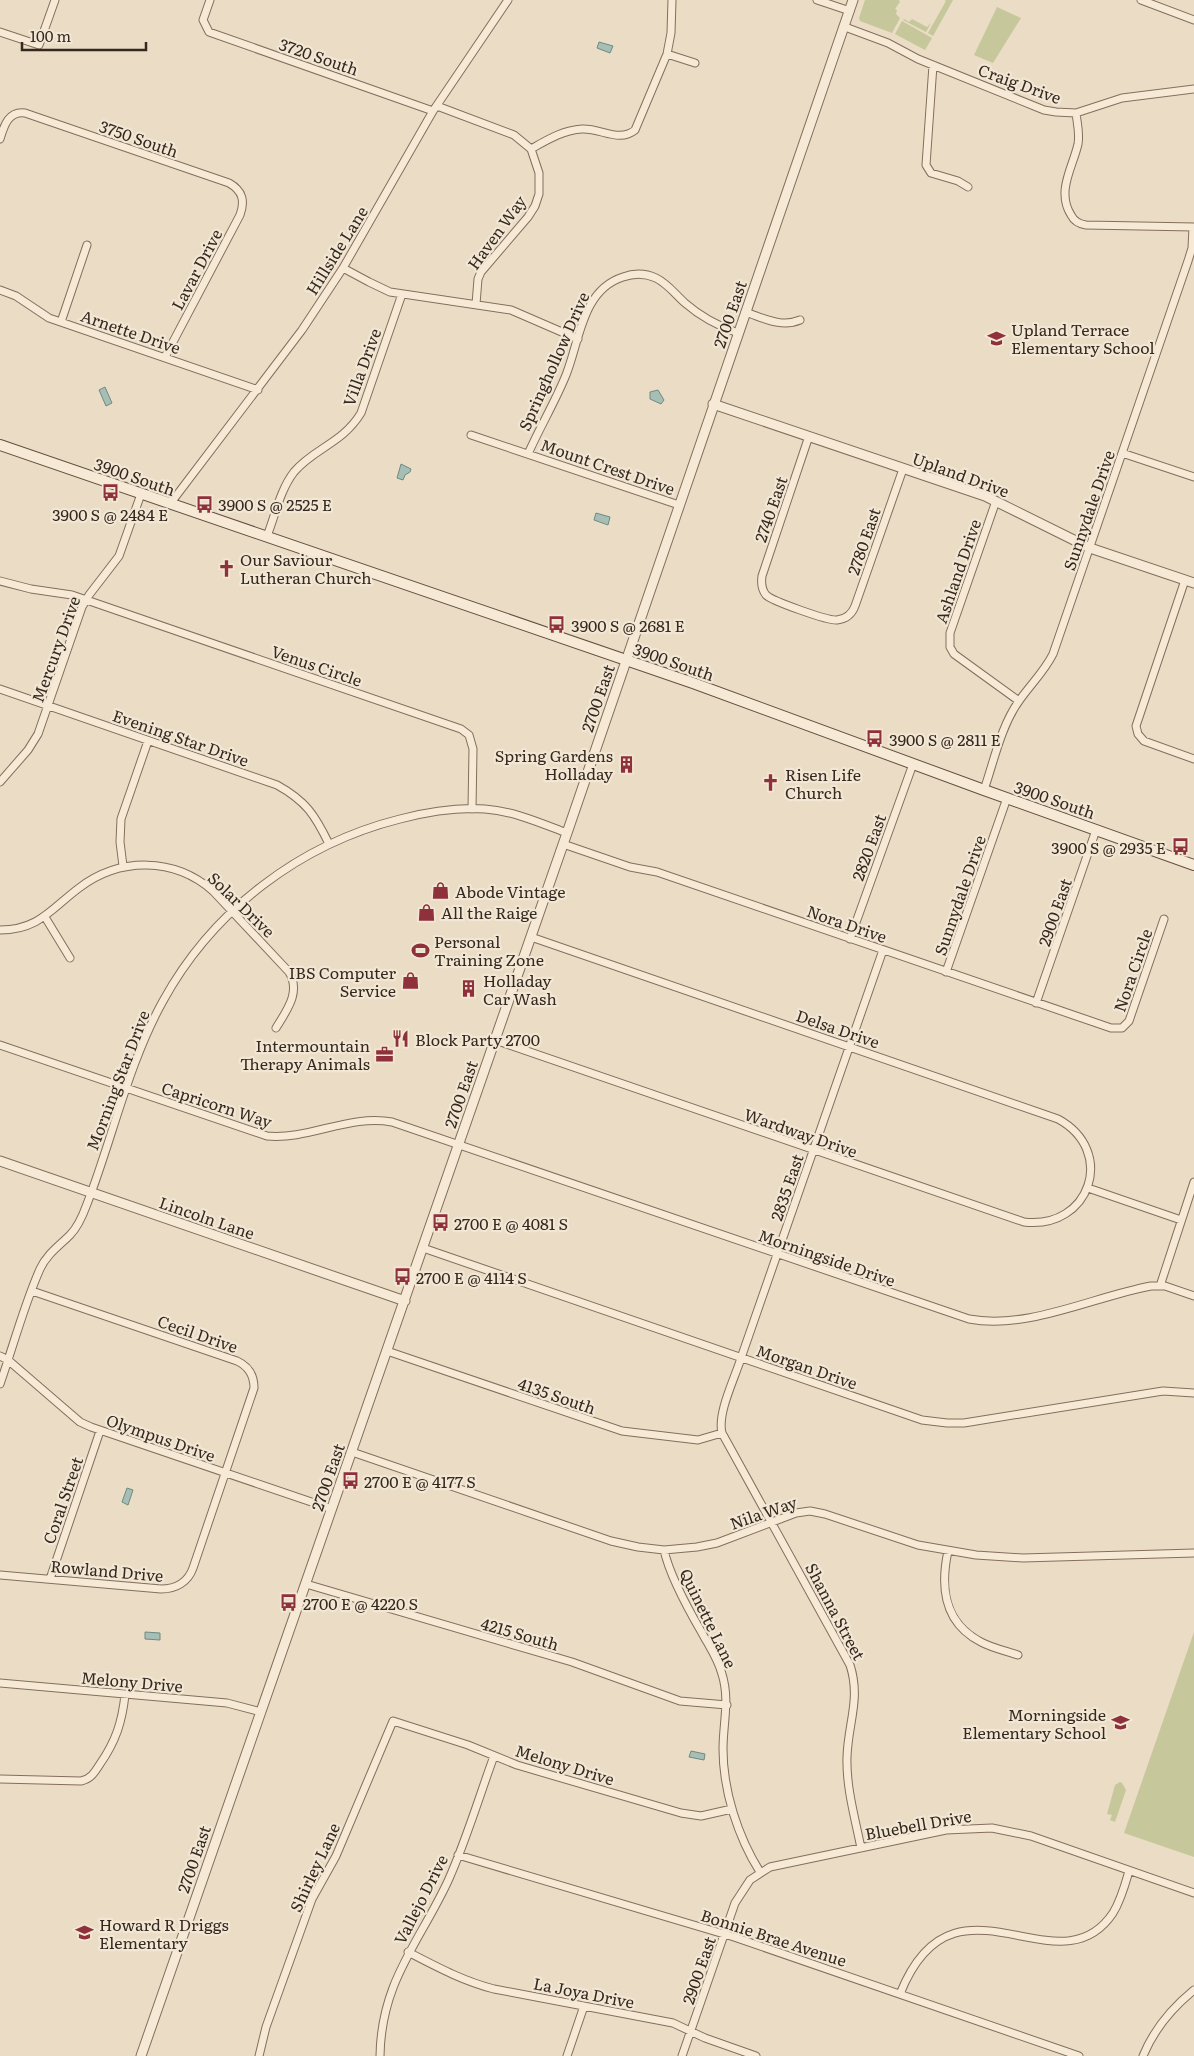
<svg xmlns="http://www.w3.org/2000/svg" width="1194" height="2056" viewBox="0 0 1194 2056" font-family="Literata,serif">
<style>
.green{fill:#c6c79a}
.water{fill:#a6beb5;stroke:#6e8b81}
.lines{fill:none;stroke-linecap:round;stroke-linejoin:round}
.minor-casing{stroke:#846e5c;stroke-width:9}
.tertiary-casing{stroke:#846e5c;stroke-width:11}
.secondary-casing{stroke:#654f40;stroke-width:12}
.minor{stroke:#f6ead7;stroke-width:7}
.tertiary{stroke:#f6ead7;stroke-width:9}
.secondary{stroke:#f6ead7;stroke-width:10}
.labels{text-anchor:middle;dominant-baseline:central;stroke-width:4.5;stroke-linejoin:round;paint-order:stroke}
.street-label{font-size:16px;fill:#35281f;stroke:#f2e7d4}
.poi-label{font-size:16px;fill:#35281f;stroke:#f2e7d4;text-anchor:start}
</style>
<rect width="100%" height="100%" fill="#eadcc5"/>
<!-- green -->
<path class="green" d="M865,0H899L900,2L895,9L897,10L896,14L900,18L892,33L860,21L859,18Z
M944,0H953L933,36L928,33L946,1Z
M997,7L1021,18L993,63L974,55Z
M904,19L909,22L912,19L927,27L931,23L926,32L903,20Z
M902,21L932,38L925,50L895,34Z
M1194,1632V1857L1124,1833Z
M1120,1782L1122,1783L1126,1790L1115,1822L1110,1820L1112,1815L1107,1814L1115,1785Z"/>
<!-- water -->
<path class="water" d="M599,42L613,46L610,53L597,48Z
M105,387L112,403L106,406L99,390Z
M658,390L664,400L661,404L650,399V392Z
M401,464L411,469L410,472L405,475L403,480L397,478Z
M596,513L610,517L608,525L594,520Z
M127,1488L133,1490L128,1505L122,1502Z
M145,1632L160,1633V1640L145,1639Z
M691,1751L705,1754L704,1760L689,1757Z"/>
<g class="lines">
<defs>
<path id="minor" d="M210,0L203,20L209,32L433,111
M817,0L850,11
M1141,0L1194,20
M845,27L888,43L918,59L1044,110L1056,112L1076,113L1122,98L1194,89
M0,32L39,45L55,0
M667,54L695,63
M933,65L926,165L931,173L958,181L968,187
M437,106L514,135L531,149L539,173V194L535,206L528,217L481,272L478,279L476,304
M1076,113C1077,123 1080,133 1078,144C1073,167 1056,191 1071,215C1074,221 1079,224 1086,225L1194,227
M0,139C4,126 8,111 25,113L229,183C243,191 245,201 240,215L165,357
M531,149C547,140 563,130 582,129C601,128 619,143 635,130L667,54L671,33L672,0
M343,268L369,282L390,292L511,310L578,339
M0,290L16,296L49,318L258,390
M745,312C764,318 781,328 800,320
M61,322L87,245
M471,435L679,505
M809,436L762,576C761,583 762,590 766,595C772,601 828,621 837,620C846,619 852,614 855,606L903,469
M1122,453L1194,477
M528,454C540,427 555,402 566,375C580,340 582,290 623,277C634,273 645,273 656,278C668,284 675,294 685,303C701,317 718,326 738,333
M996,501L950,633V647L954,654L1019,701
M170,504L302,330L343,268L433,111L508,0
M267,536C275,516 280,490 294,472C314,448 342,444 361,413L402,294
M1185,580L1136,726L1138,734L1144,741L1194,759
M0,581L31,589L72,595L461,729L469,735L473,749L472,809
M0,689L277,785C306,801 315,815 329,844
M0,782L28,750L38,734L82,607L89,595L119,556L141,494
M984,790C994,761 1001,726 1019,701C1030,685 1044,672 1053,654L1188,261L1192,248L1193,227
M563,844L630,867L657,872L1111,1028H1122L1129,1021L1164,919
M123,866L120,842L121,819L148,741
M45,917L70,958
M0,930C39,930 52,908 79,888C120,857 174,857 213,891L289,972C301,992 287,1010 276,1028
M850,939L913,764
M946,972L1007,798
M1036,1003L1096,830
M495,1040L1024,1222C1090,1230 1117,1151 1058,1119L531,937
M0,1045L267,1136C309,1140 350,1114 392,1122L969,1319C1028,1330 1092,1297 1151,1286H1165L1194,1296
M1088,1188L1181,1220
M423,1248L922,1420L947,1423H964L1163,1391L1194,1393
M1160,1286L1194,1182
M387,1351L622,1431L698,1440L722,1433
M0,1356L8,1360L80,1422L91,1427L332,1509
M0,1384C13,1347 24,1305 40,1269C47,1254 59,1246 70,1235C78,1227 83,1215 87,1204C113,1137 128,1064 163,1001C213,910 300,844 400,819C427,812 457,807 485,809C513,811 540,823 567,833
M352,1452L611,1541L638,1547L664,1550L697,1547L717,1543L796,1513L810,1511L825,1514L918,1545L976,1555L1023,1558L1194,1553
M664,1550C670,1577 688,1609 702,1633C709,1646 718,1659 722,1674C730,1700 723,1723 723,1749C723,1791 738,1837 760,1872
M948,1551C940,1588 944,1623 981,1642C992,1648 1006,1651 1018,1655
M0,1575L161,1589C176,1589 188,1582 193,1568L254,1388C254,1375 248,1366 237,1361L32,1291
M50,1579L100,1431
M306,1584L572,1662L680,1701L727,1705
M0,1683L227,1703L261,1712
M0,1779L81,1781C91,1779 95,1772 100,1764C116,1741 122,1722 125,1695
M861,1848C855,1818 846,1787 847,1757C848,1723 861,1699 850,1665L722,1433C717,1413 735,1378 741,1358L883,950
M458,1855L734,1937L1079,2056
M408,1952C437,1967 463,1981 494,1989L673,2023L705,2038L756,2056
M900,1994C954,1858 1058,1995 1113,1913C1121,1900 1125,1885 1129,1871
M259,2056L266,2027L312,1899L336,1856L393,1721L468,1745L517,1765L681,1813L701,1816L732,1809
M380,2056C381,1982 419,1943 448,1881C466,1841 479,1797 494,1756
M567,2056L584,2006
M682,2056L735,1903L750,1880L770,1867L946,1830L992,1828L1031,1836L1194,1893
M1143,2056C1154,2029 1172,2008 1194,1990"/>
<path id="tertiary" d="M713,404L985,496L1090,548L1194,583
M0,1161L405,1301
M141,2056L567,833L853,0"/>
<path id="secondary" d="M0,445L693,683L984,790L1194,865"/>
</defs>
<!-- minor casing -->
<use href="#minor" class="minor-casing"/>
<!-- tertiary casing -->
<use href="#tertiary" class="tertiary-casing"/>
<!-- secondary casing -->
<use href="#secondary" class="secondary-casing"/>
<!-- minor -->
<use href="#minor" class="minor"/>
<!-- tertiary -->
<use href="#tertiary" class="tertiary"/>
<!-- secondary -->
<use href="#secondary" class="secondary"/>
</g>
<!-- icons -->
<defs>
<symbol id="school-bare" viewBox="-9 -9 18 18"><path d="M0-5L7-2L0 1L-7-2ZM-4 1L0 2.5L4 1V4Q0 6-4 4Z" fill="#8e313b" stroke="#f2e7d4" stroke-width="2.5" paint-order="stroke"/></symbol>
<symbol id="bus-bare" viewBox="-9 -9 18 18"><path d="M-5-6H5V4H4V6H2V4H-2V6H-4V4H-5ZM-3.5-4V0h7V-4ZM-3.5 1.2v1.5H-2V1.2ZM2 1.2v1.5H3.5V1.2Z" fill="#8e313b" stroke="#f2e7d4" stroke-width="2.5" paint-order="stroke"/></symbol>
<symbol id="church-bare" viewBox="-9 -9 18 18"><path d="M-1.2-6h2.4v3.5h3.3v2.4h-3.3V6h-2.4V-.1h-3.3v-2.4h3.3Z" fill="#8e313b" stroke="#f2e7d4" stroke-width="2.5" paint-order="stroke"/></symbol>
<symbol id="building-bare" viewBox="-9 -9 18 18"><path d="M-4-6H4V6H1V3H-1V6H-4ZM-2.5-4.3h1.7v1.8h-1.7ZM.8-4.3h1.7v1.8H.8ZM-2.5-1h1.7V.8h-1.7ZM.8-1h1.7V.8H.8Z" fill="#8e313b" stroke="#f2e7d4" stroke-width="2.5" paint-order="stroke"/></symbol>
<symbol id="shop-bare" viewBox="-9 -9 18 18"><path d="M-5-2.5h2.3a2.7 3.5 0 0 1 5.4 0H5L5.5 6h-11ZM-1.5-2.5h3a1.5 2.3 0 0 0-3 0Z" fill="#8e313b" stroke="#f2e7d4" stroke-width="2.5" paint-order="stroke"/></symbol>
<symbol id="stadium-bare" viewBox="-9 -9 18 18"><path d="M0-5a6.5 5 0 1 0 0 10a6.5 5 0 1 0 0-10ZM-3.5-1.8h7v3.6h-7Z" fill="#8e313b" stroke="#f2e7d4" stroke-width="2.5" paint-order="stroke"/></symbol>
<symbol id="restaurant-bare" viewBox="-9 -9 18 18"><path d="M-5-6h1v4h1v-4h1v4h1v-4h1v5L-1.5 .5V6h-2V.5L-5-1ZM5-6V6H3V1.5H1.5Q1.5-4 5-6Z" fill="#8e313b" stroke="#f2e7d4" stroke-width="2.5" paint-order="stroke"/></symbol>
<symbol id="office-bare" viewBox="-9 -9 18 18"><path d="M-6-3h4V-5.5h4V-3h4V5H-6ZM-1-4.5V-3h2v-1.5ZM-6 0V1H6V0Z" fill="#8e313b" stroke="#f2e7d4" stroke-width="2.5" paint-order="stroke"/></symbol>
</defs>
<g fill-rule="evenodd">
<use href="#school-bare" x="984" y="326" width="25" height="25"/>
<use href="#bus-bare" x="98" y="480" width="25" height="25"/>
<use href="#bus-bare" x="192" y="492" width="25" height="25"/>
<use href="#church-bare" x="214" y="556" width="25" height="25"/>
<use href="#bus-bare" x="544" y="612" width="25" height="25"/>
<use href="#bus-bare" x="862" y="726" width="25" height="25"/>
<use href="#building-bare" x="614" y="752" width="25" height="25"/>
<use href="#church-bare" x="758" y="770" width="25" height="25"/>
<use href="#bus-bare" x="1168" y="834" width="25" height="25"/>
<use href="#shop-bare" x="428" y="878" width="25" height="25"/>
<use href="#shop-bare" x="414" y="900" width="25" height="25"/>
<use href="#stadium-bare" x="408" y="938" width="25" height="25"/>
<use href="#shop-bare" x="398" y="968" width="25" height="25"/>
<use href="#building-bare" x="456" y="976" width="25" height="25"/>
<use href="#restaurant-bare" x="388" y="1026" width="25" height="25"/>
<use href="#office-bare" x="372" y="1042" width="25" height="25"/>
<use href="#bus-bare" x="428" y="1210" width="25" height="25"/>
<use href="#bus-bare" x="390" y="1264" width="25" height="25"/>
<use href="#bus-bare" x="338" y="1468" width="25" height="25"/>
<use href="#bus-bare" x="276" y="1590" width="25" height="25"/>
<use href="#school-bare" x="1108" y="1710" width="25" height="25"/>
<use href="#school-bare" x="72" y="1920" width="25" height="25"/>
</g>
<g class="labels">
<!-- street labels -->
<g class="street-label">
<text transform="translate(319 56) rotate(19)">3720 South</text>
<text transform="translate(1020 83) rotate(20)">Craig Drive</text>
<text transform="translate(139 138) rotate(19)">3750 South</text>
<text transform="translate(496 232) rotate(-54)">Haven Way</text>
<text transform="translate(336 250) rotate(-58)">Hillside Lane</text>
<text transform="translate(196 269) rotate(-62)">Lavar Drive</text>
<text transform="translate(729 314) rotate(-71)">2700 East</text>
<text transform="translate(131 331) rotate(19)">Arnette Drive</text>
<text transform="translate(553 361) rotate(-66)">Springhollow Drive</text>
<text transform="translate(361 367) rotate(-70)">Villa Drive</text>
<text transform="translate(608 466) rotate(19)">Mount Crest Drive</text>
<text transform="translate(961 474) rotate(20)">Upland Drive</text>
<text transform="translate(135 476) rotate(19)">3900 South</text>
<text transform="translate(770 509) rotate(-71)">2740 East</text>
<text transform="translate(1088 510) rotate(-71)">Sunnydale Drive</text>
<text transform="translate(863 541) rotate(-71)">2780 East</text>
<text transform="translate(957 571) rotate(-71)">Ashland Drive</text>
<text transform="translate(55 649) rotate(-70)">Mercury Drive</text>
<text transform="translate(674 661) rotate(19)">3900 South</text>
<text transform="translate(317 665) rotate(19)">Venus Circle</text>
<text transform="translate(597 698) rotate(-71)">2700 East</text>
<text transform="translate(181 737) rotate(19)">Evening Star Drive</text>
<text transform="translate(1055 799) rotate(19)">3900 South</text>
<text transform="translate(868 847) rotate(-70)">2820 East</text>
<text transform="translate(959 895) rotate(-71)">Sunnydale Drive</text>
<text transform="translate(242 904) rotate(44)">Solar Drive</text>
<text transform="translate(1054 912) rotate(-71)">2900 East</text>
<text transform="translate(847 923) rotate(19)">Nora Drive</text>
<text transform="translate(1132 970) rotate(-71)">Nora Circle</text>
<text transform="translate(838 1028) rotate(19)">Delsa Drive</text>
<text transform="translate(117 1080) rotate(-69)">Morning Star Drive</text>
<text transform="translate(460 1094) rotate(-71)">2700 East</text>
<text transform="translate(217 1104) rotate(18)">Capricorn Way</text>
<text transform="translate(801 1132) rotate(19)">Wardway Drive</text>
<text transform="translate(786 1187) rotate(-71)">2835 East</text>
<text transform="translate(207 1217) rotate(19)">Lincoln Lane</text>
<text transform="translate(827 1257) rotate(19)">Morningside Drive</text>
<text transform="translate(198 1333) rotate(19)">Cecil Drive</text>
<text transform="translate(807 1366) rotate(19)">Morgan Drive</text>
<text transform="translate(557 1395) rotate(19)">4135 South</text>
<text transform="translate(161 1437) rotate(19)">Olympus Drive</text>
<text transform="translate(327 1477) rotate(-71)">2700 East</text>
<text transform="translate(62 1500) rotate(-71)">Coral Street</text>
<text transform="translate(763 1512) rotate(-19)">Nila Way</text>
<text transform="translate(107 1570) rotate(5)">Rowland Drive</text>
<text transform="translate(836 1611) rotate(62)">Shanna Street</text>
<text transform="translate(709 1618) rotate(64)">Quinette Lane</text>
<text transform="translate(520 1633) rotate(16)">4215 South</text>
<text transform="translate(132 1681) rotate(5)">Melony Drive</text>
<text transform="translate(565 1764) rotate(17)">Melony Drive</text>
<text transform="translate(918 1824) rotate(-10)">Bluebell Drive</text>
<text transform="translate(193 1859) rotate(-71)">2700 East</text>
<text transform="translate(314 1867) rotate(-65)">Shirley Lane</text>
<text transform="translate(420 1899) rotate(-63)">Vallejo Drive</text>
<text transform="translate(774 1937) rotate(18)">Bonnie Brae Avenue</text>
<text transform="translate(698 1970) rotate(-71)">2900 East</text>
<text transform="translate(584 1992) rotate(11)">La Joya Drive</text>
</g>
<!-- poi labels -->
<g class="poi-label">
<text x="1011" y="329">Upland Terrace<tspan x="1011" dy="18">Elementary School</tspan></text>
<text x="218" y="504">3900 S @ 2525 E</text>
<text x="110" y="514" text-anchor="middle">3900 S @ 2484 E</text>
<text x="240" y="559">Our Saviour<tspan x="240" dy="18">Lutheran Church</tspan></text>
<text x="571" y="625">3900 S @ 2681 E</text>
<text x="889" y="739">3900 S @ 2811 E</text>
<text x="613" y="755" text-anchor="end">Spring Gardens<tspan x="613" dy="18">Holladay</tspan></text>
<text x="785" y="774">Risen Life<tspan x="785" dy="18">Church</tspan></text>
<text x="1166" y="847" text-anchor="end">3900 S @ 2935 E</text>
<text x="455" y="891">Abode Vintage</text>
<text x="441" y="912">All the Raige</text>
<text x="434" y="941">Personal<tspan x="434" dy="18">Training Zone</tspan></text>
<text x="396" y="972" text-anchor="end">IBS Computer<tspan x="396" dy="18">Service</tspan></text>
<text x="483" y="980">Holladay<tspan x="483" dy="18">Car Wash</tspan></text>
<text x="415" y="1039">Block Party 2700</text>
<text x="370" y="1045" text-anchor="end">Intermountain<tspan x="370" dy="18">Therapy Animals</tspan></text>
<text x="454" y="1223">2700 E @ 4081 S</text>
<text x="416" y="1277">2700 E @ 4114 S</text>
<text x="364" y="1481">2700 E @ 4177 S</text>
<text x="303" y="1603">2700 E @ 4220 S</text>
<text x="1106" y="1714" text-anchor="end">Morningside<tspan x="1106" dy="18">Elementary School</tspan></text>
<text x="99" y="1924">Howard R Driggs<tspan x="99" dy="18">Elementary</tspan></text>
</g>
</g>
<!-- scale -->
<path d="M22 42v8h124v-8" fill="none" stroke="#35281f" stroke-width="2.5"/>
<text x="30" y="42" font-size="15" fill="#35281f" stroke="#f2e7d4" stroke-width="4" paint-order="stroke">100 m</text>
</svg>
